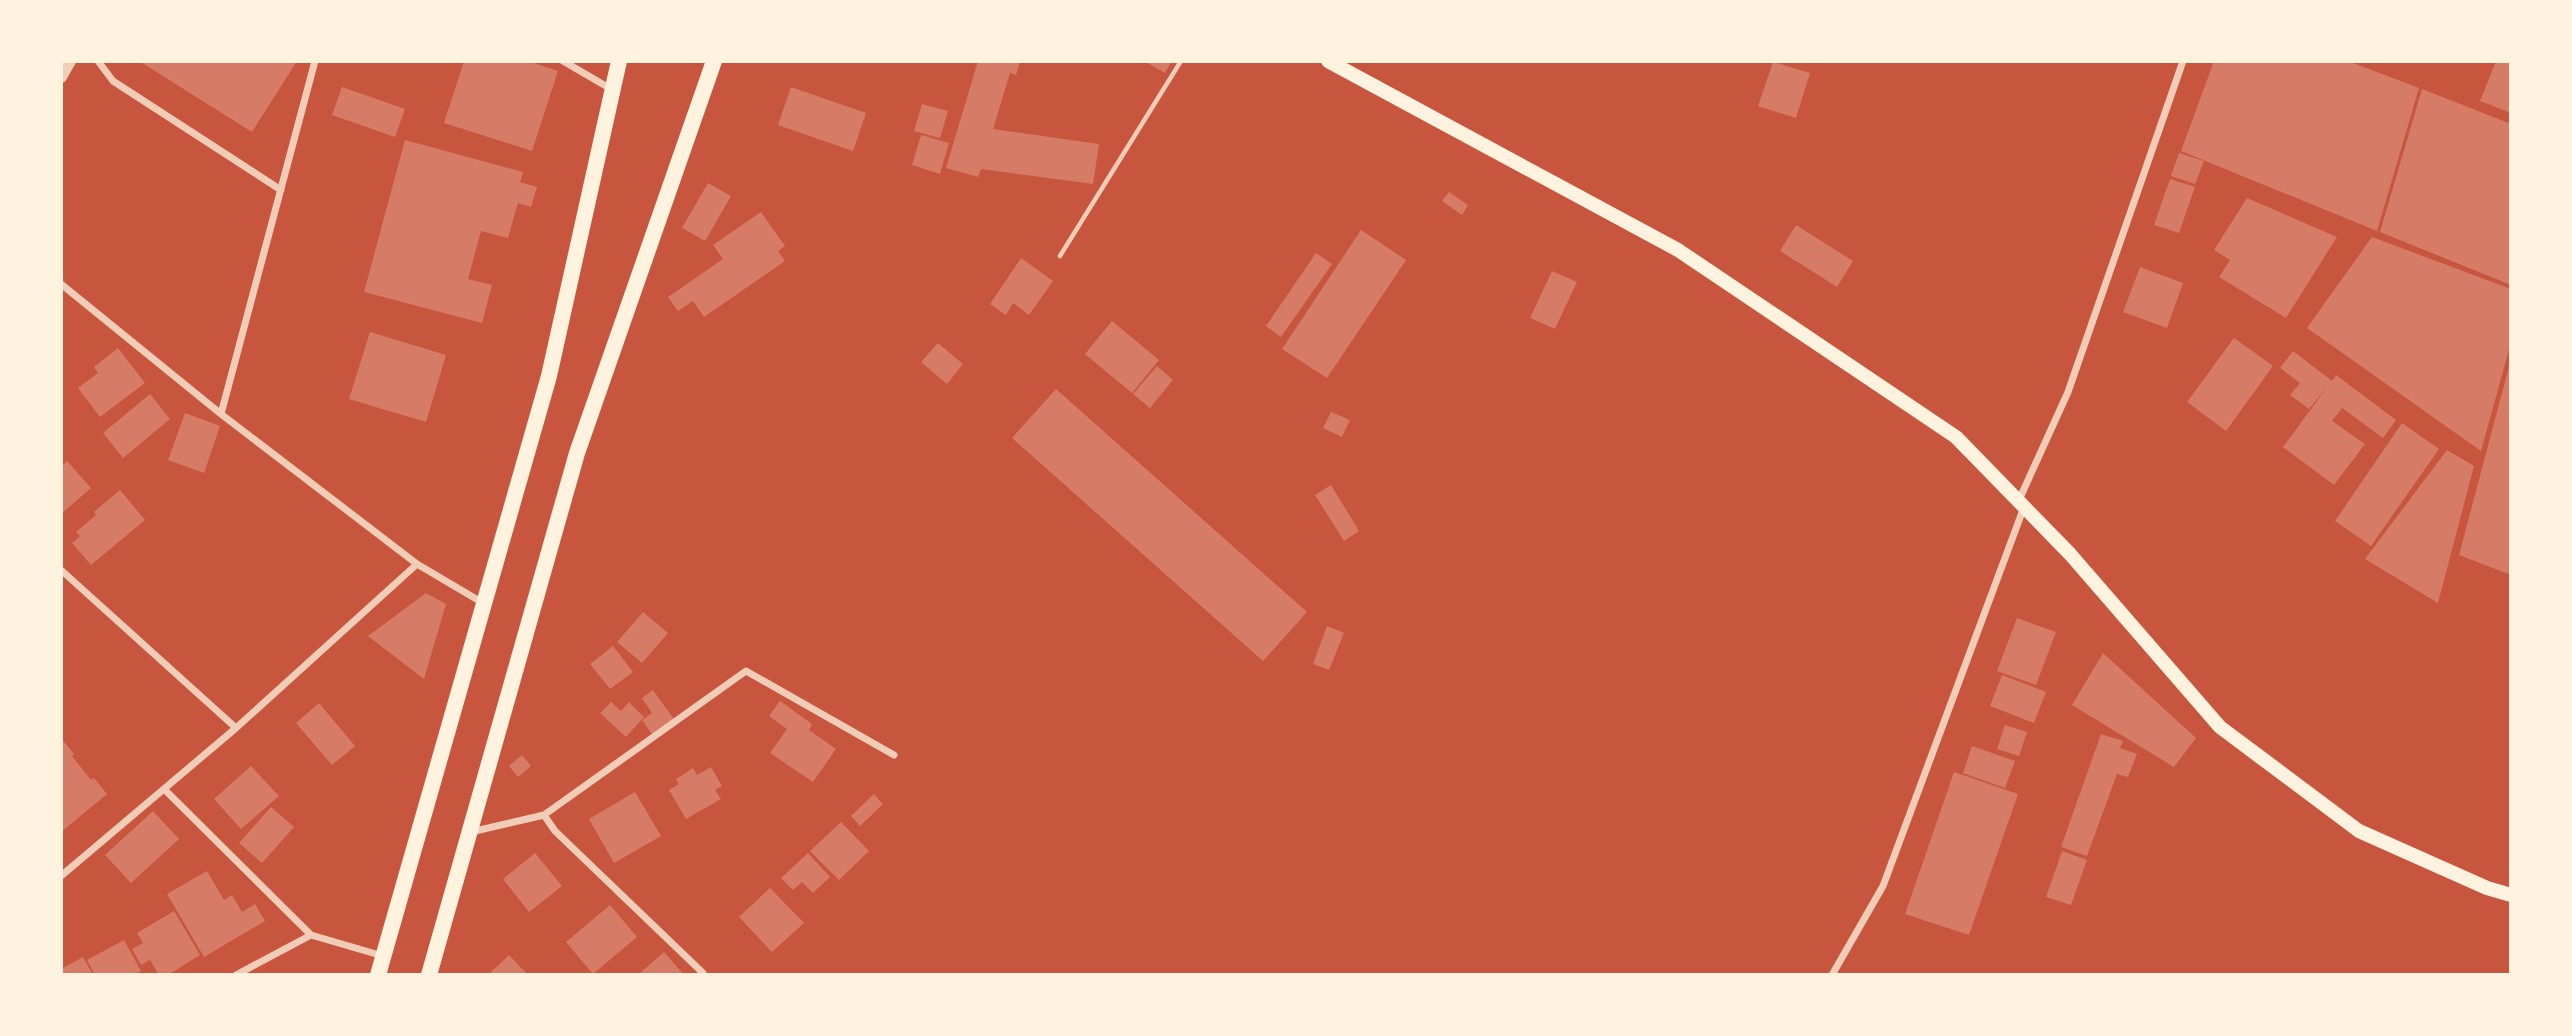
<svg xmlns="http://www.w3.org/2000/svg" width="2572" height="1036" viewBox="0 0 2572 1036" font-family="Spectral,serif">
<style>
.building{fill:#d67c66}
.lines{fill:none;stroke-linecap:round;stroke-linejoin:round}
.service{stroke:#f1ccb7;stroke-width:4.5}
.minor{stroke:#f1ccb7;stroke-width:7}
.tertiary{stroke:#f1ccb7;stroke-width:12}
.secondary{stroke:#fff3e0;stroke-width:14}
.trunk{stroke:#fff3e0;stroke-width:16}
</style>
<rect width="100%" height="100%" fill="#c8553d"/>
<!-- building -->
<path class="building" d="M139,61H297L252,132Z
M464,61H528L558,71L532,151L444,123Z
M978,61H1020L1016,75L1010,73L993,129L1099,144L1093,184L981,169L978,177L946,168Z
M1144,61H1172L1165,73Z
M2214,61H2348L2419,88L2377,231L2181,151Z
M2496,61H2511V113L2480,101Z
M1773,62L1810,73L1796,118L1758,106Z
M342,87L405,109L395,137L332,115Z
M791,87L866,113L853,151L778,125Z
M2422,89L2511,124V285L2380,232Z
M922,104L948,111L940,138L914,131Z
M921,135L949,143L940,174L912,165Z
M405,140L523,172L520,182L537,187L531,207L518,203L508,238L481,231L468,279L492,285L482,323L364,292Z
M2179,153L2204,161L2195,184L2171,176Z
M2170,179L2195,187L2179,233L2154,225Z
M708,183L731,196L705,241L682,228Z
M1449,192L1468,205L1462,215L1442,201Z
M2247,198L2337,237L2286,318L2219,277L2230,260L2214,250Z
M761,212L785,246L778,251L785,261L704,317L693,301L678,311L668,297L723,259L713,245Z
M1796,225L1853,261L1837,287L1780,251Z
M1361,230L1406,260L1327,378L1282,349Z
M2372,237L2511,289V342L2481,451L2307,328Z
M1316,253L1332,264L1281,337L1266,326Z
M1021,258L1053,281L1029,315L1013,303L1006,315L990,304Z
M2140,267L2183,283L2167,328L2123,312Z
M1552,271L1577,282L1555,329L1530,318Z
M1112,321L1159,360L1132,393L1085,354Z
M370,332L446,355L426,422L349,399Z
M2234,338L2273,366L2226,431L2187,402Z
M938,343L963,364L947,384L921,362Z
M118,348L145,383L100,417L78,388L98,373L94,367Z
M2293,351L2332,381L2336,375L2396,420L2383,438L2342,408L2332,421L2365,444L2334,485L2283,447L2328,386L2309,409L2290,395L2300,383L2280,368Z
M2511,359V575L2459,555Z
M1157,366L1173,380L1150,408L1133,394Z
M1056,389L1307,612L1263,661L1012,438Z
M150,394L170,419L123,458L103,433Z
M1331,412L1350,420L1342,437L1323,428Z
M185,413L220,426L204,473L168,460Z
M2402,423L2439,449L2371,546L2335,521Z
M2447,450L2474,466L2438,603L2365,559Z
M67,461L91,488L61,514V467Z
M1331,485L1359,531L1344,541L1315,495Z
M120,490L145,520L91,565L72,543L80,536L76,532L96,515L94,512Z
M426,593L446,604L424,679L368,636Z
M643,612L668,633L642,663L617,642Z
M2017,618L2056,632L2036,685L1997,671Z
M1327,626L1344,633L1329,670L1313,664Z
M613,646L633,672L610,689L590,664Z
M2103,653L2196,738L2174,767L2072,705Z
M2002,675L2046,692L2034,723L1990,706Z
M653,690L674,719L652,734L642,720L652,713L642,698Z
M780,701L812,724L809,730L836,749L813,782L770,753L787,729L769,716Z
M611,702L621,711L629,702L644,717L626,737L600,713Z
M319,703L355,746L332,765L296,723Z
M2005,725L2027,732L2019,756L1997,749Z
M2101,734L2123,741L2120,748L2137,754L2128,777L2117,774L2087,856L2061,847Z
M61,738L74,754L72,756L91,780L94,778L107,794L61,832Z
M1972,746L2015,761L2005,788L1963,773Z
M522,755L531,766L518,777L509,766Z
M251,766L279,796L241,829L214,799Z
M711,767L722,786L715,790L721,799L686,819L669,790L679,784L676,779L693,768L697,775Z
M1954,772L2018,794L1969,935L1905,914Z
M635,792L661,836L614,863L589,819Z
M874,794L883,804L860,826L851,816Z
M271,807L294,827L262,863L239,843Z
M153,811L179,839L131,883L105,855Z
M841,822L869,851L839,880L810,851Z
M2062,851L2087,860L2071,905L2046,897Z
M535,853L562,886L529,912L503,879Z
M808,853L830,877L813,893L802,882L793,890L781,878Z
M207,871L224,900L232,895L242,912L255,904L265,921L204,957L167,894Z
M770,888L804,923L772,952L739,917Z
M610,905L637,937L593,974L566,942Z
M174,911L200,955L168,975H159L150,960L141,965L132,949L143,943L137,933Z
M124,940L141,971L133,975H95L87,960Z
M664,952L684,975H638Z
M509,955L528,975H488Z
M83,957L93,975H61V969Z"/>
<g class="lines">
<!-- service -->
<path class="service" d="M1060,256L1181,61"/>
<!-- minor -->
<path class="minor" d="M98,61L113,81L281,190
M563,61L611,89
M61,284L221,414L417,564L483,603
M221,414L315,61
M2019,500L2068,392L2183,61
M61,570L236,728
M165,790L311,935
M544,815L555,831L703,973
M471,832L544,815L746,671L894,755
M61,876L236,728L417,564
M236,975L311,935L383,956
M1832,975L1883,886L2024,507"/>
<!-- tertiary -->
<path class="tertiary" d="M61,77L70,61"/>
<!-- secondary -->
<path class="secondary" d="M1328,61L1678,250L1956,437L2070,554L2220,727L2359,831L2487,888L2511,895"/>
<!-- trunk -->
<path class="trunk" d="M378,975L549,376L619,61
M429,975L577,453L714,61"/>
</g>
<!-- border -->
<rect width="2572" height="1036" fill="none" stroke="#fff3e0" stroke-width="126"/>
</svg>
